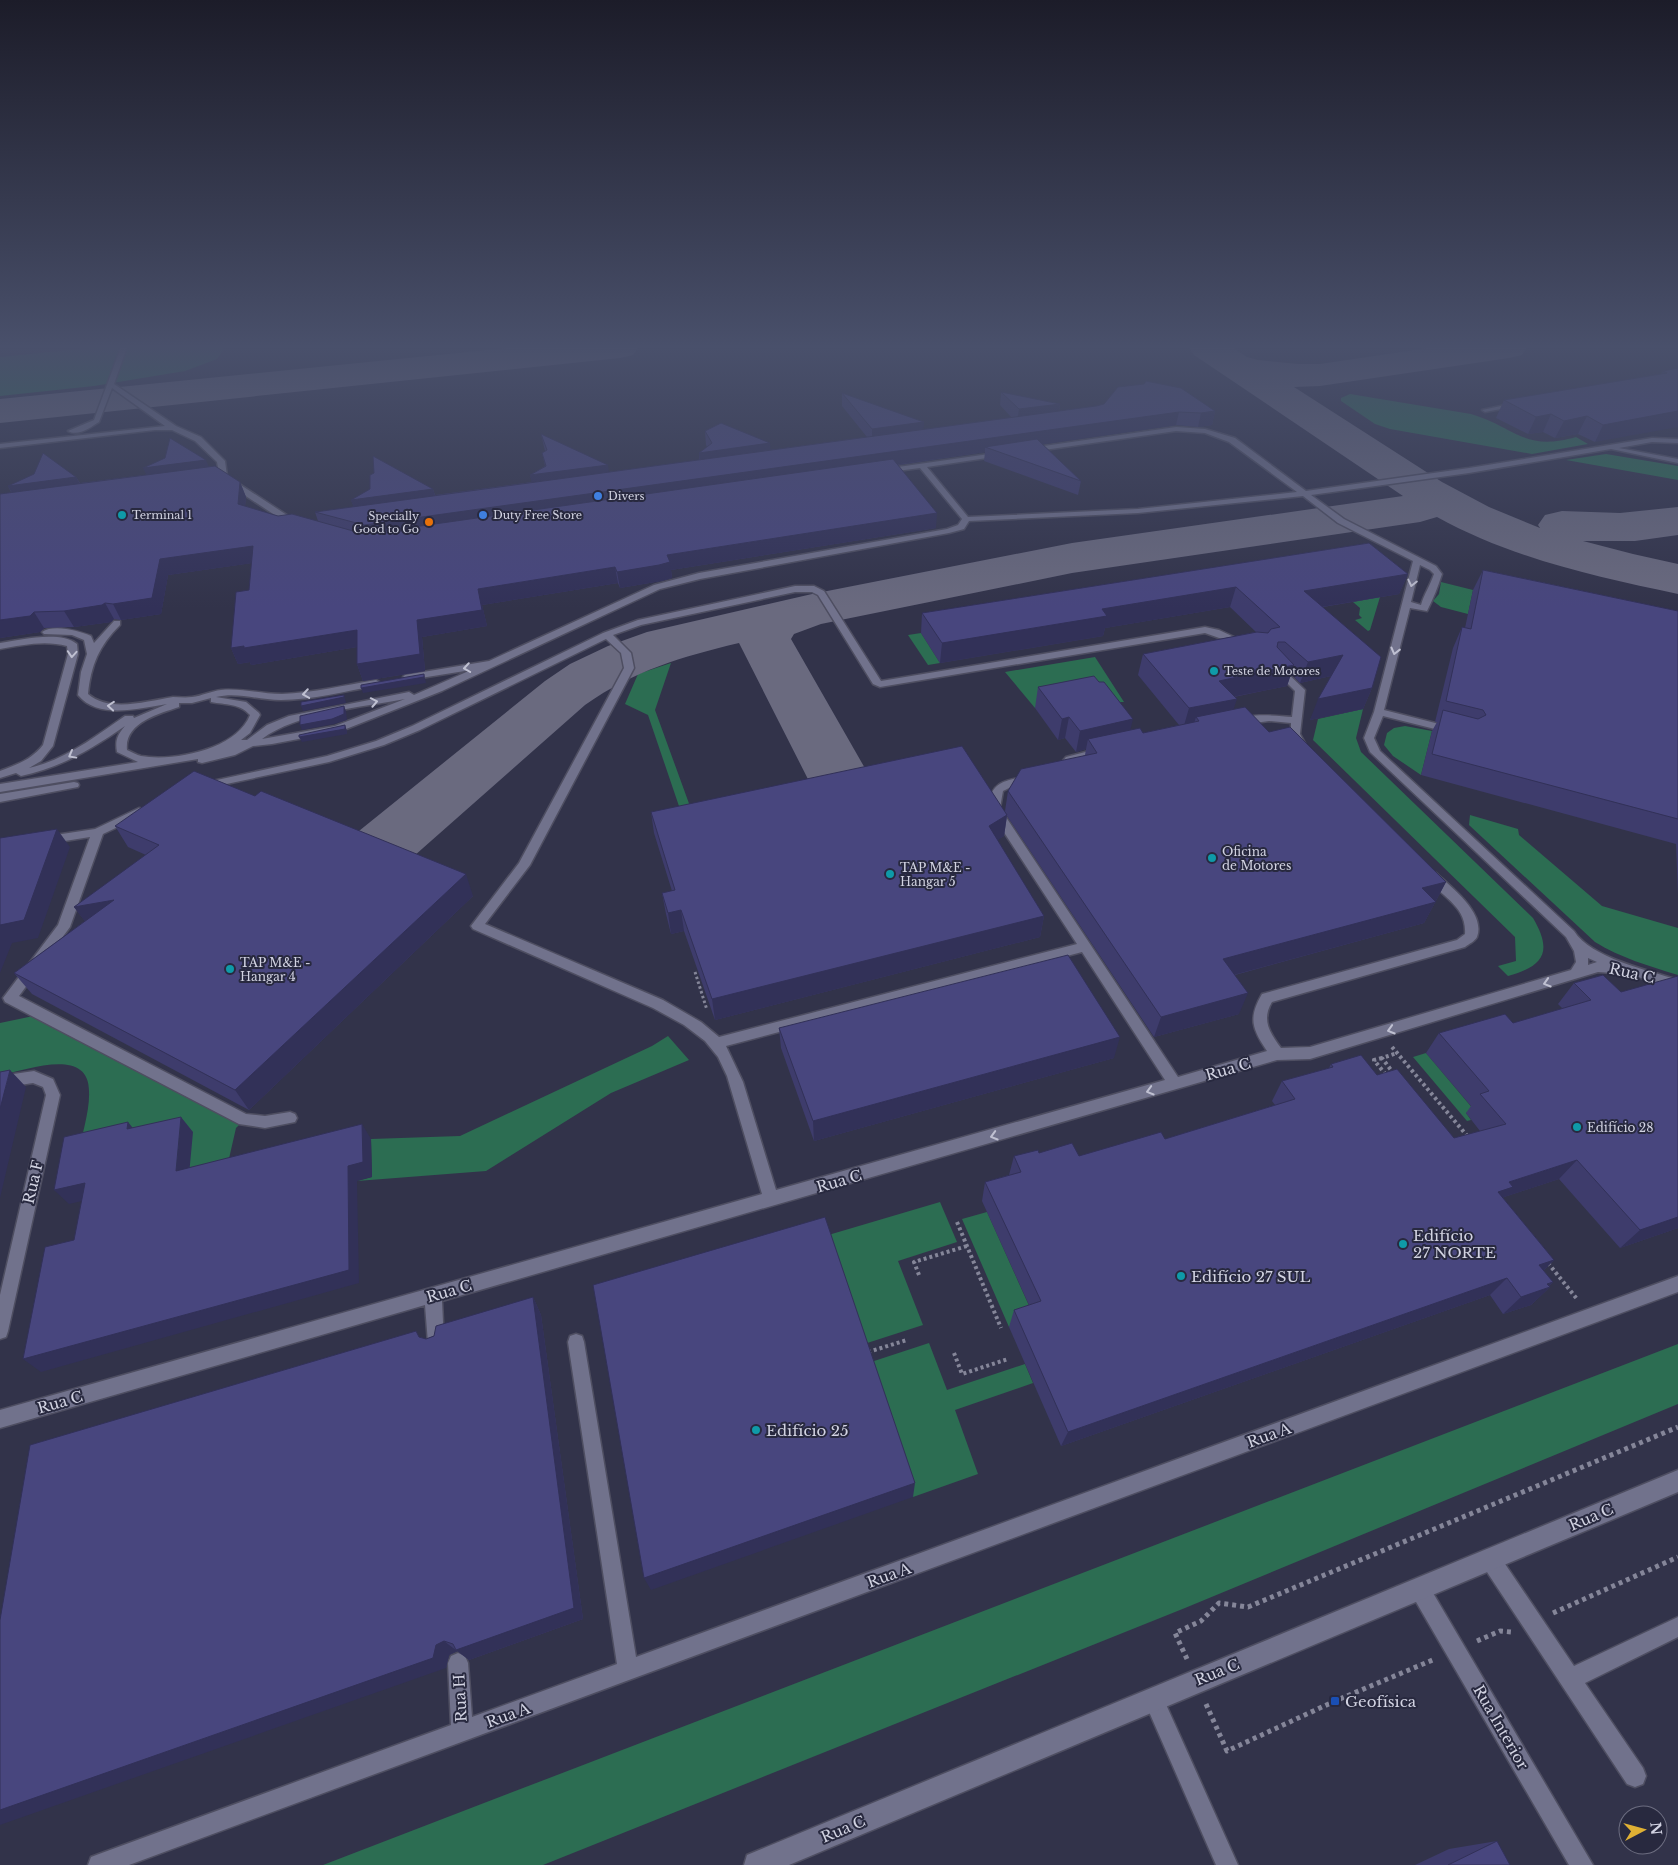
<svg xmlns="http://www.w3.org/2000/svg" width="1678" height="1865" viewBox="0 0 1678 1865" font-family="'Libre Baskerville',serif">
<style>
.green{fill:#2c6d52}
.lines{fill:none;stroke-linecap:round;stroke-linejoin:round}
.taxiway{fill:#6a6a7f;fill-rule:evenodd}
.lane-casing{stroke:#4e4e61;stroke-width:3}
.street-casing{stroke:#4e4e61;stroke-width:3}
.path-far2{stroke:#858699;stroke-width:3;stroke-dasharray:2.5 2.5;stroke-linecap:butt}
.path-far1{stroke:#858699;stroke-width:4;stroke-dasharray:3 3;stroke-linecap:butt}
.path{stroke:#858699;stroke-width:5;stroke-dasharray:4 4;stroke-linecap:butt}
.lane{fill:#71728c;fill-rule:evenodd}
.street{fill:#71728c;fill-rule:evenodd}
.wall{fill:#3e3c6c}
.shaded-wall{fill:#323158}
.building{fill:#48467e;stroke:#323158}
.oneway{stroke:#bfc0d1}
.shop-dot{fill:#3f7fe0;stroke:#28293f;stroke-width:2}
.culture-dot{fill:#0f9aa8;stroke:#28293f;stroke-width:2}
.food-dot{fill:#e8710a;stroke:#28293f;stroke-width:2}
.transit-dot{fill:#1a4fb4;stroke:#28293f;stroke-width:2}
.labels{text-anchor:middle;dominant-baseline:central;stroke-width:4;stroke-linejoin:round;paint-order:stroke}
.far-poi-label{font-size:11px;fill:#d2d3e2;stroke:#28293f;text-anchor:start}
.poi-label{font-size:12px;fill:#d2d3e2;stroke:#28293f;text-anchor:start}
.near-street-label{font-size:15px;fill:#d2d3e2;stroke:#28293f}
.near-poi-label{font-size:15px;fill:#d2d3e2;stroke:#28293f;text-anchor:start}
</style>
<rect width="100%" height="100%" fill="#32334a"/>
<!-- green -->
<path class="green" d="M99,347H223L224,349L217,359L185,371L94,386L0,396V357Z
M1350,394L1471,414C1515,427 1524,452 1576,437L1588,444L1532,454L1390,429L1375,424L1341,401V398Z
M1606,454L1678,466V480L1566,460Z
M1441,582L1473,590L1468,614L1441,607L1433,601L1439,594Z
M1380,597L1370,630L1368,631L1355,620L1362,618L1359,615L1360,608L1353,602Z
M921,633L940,663L928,665L908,635Z
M1095,657L1124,702H1095L1090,697L1035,708L1005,672Z
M671,663L655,710L691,809L681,812L648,715L625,704L638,674Z
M1363,709L1356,738L1361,752L1533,918C1553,952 1544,966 1508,976L1498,966L1516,961L1515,937L1313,740L1318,719Z
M1405,726L1432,731L1421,775L1393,756L1384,745L1387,733L1394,728Z
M1470,815L1518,829L1519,835L1602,906L1678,928V975C1649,966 1621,958 1595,942L1469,825Z
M43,1014L244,1120L236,1128L225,1176L79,1152C82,1133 90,1111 89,1091C89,1046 27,1070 0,1075V1023Z
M668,1036L689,1060L611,1093L486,1171L357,1181L372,1177L371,1139L460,1136L652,1046Z
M1426,1053L1474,1110L1466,1113L1471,1120L1467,1121L1413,1057Z
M940,1202L957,1242L898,1261L923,1325L861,1345L825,1236Z
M987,1212L1035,1319L1009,1327L962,1219Z
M929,1343L947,1390L1025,1364L1033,1383L955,1410L978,1474L913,1497L868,1363Z
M1678,1344V1404L1185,1608L543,1865H323Z"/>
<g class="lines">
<!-- taxiway -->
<path class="taxiway" d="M518,347H638L633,355L620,358L0,423V399Z
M1189,347H1232L1247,357L1258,360L1298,364H1320L1435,347H1527L1522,355L1509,358L1320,386L1294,387L1442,482L1489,507L1540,528L1538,525L1545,515L1562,511L1620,513L1678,507V535L1635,541H1583L1633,554L1678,564V594C1596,577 1511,558 1437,517L1420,522L1072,573L821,624L794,634L791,639L878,791L869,805L846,811L823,805L814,791L739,643C681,657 635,670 585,705L397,871L373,878L349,871L339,855L349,839L545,681L570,664L608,646L647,632L812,594L1072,543L1403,496L1194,355Z"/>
<defs>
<path id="lane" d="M121,347H127L114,384L176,426L201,437L225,461L227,476L296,521V525H290L220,479L217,462L195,441L172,430H155L0,448V444L165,426L112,388L99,422C91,427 78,437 68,431L94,420Z
M1515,403L1518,405L1517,406L1485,412L1482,410Z
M1176,427L1205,429L1235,438L1306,491L1469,468L1652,438L1678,439V443L1652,442L1619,448L1678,459V463L1611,449L1469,473L1311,495L1344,519L1436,566L1442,574C1438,587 1433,599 1427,611L1410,608L1384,710L1455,728L1456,730L1451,733L1383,716L1374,738L1380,751L1574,931C1591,958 1648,970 1678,980V990L1629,974L1598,972L1310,1059L1277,1060L442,1301L444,1343L442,1349L436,1351L430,1349L428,1343L425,1305L0,1428V1410L762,1194L727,1076L718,1057L705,1041L684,1025L653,1008L473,929L471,926L519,863L624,668L621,653L607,640L606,639L420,730L384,745L329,762L203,789L198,786L203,783L327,756L376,741L412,726L603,633L638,620L795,586H814L824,591L881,681L1205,627L1219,630L1247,643L1242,646L1205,633L880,687L873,684L818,595L812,592H795L641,625L613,635L631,653L634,668L530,865L485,924L663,1000L701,1022L719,1037L1077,944L988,808C990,781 1006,780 1029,776L1034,779L1033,781L1013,786L1003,791L1000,808L1178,1077L1267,1051C1252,1029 1248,1018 1262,994L1457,940L1465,934C1467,905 1440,897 1426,876L1432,872L1436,873C1451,887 1486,913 1477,937C1475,941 1469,944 1465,947L1272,1002C1261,1020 1270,1033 1281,1048L1310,1047L1571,970L1576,962L1574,951L1566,937L1370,752L1364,738L1374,712L1413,561L1338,523L1303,496L1138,513L969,521L964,529L949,533L700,579L660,589L442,691L341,731L272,744L253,746L235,755L202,763L198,762V759L0,792V784L138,762L117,752C115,741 117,735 125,726C92,749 60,768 21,776L16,773L0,778V771C18,764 31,760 43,745L68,654L67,646C45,640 22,645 0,649V643C20,640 60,630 77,644L78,654L53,746L41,761L29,768C65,760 96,736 125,716H133L134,718L167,704C140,708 98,720 78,695L81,672L87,654L84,640L72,635L44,634L42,632C54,624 79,631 91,636L94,643L114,621H120V625C99,646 91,665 88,694C110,713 147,701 173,697C179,697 185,698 192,697C202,696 211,691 221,690C242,688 261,694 282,694C313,693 345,685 376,680L381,683L376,686C345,691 312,700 281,700C259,700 238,692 216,697L246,702L259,713L260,715L250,733L241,740H247L267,725L289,716L409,692L414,695L471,670L408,680L403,677L405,675L489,661L654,585L699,573L947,529L958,525L962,519L920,468L881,473L880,471L884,469L1003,452L1004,454L1000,456L927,467L968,517L1138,509L1297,492L1229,442L1205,433L1176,431L1030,452L1026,450L1030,448ZM1420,565L1430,570L1434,574C1430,586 1424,594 1421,605L1411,602ZM211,698V702C226,705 239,703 250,715C237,749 174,762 141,756C137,755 132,752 127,750C124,723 158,714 179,707V703H192ZM405,699L335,726L262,739C296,713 363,707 405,699ZM1082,952L1165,1080L776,1190L743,1082L726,1046ZM1588,958L1597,962L1588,965Z
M1278,666L1281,667L1305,690L1300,734L1307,747L1306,749H1298L1291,739V723L1269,721L1240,725L1235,722C1246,712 1278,716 1292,717L1295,691L1273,669Z
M1101,748L1105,749L1106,751L1105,753L1074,761L1064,772H1056L1055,770L1066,757Z
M74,782L78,783L79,785L78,787L0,802V794Z
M139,808L143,809L145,812L143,815L103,834L70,927L19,996L246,1114L265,1116L290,1112L295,1114L297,1118L295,1122L265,1128L239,1124L5,1002L3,998L58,925L90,837L46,844L42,843L40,840L42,837L95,829Z
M34,1071L53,1079L60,1095L8,1331L6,1337L0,1339V1295L46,1095L43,1087L33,1083L0,1088V1076Z
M1678,1276V1292L129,1865H88L91,1857L99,1854L451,1725L448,1663L451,1656L458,1653L465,1656L468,1663L472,1717L617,1664L568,1342L570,1336L576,1334L582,1336L584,1342L636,1657Z
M1490,1549L1497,1552L1574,1666L1678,1617V1637L1585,1683L1643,1768L1646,1776L1643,1784L1635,1787L1627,1784L1483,1566L1480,1559L1483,1552Z
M1419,1578L1426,1581L1593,1865H1569L1412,1595L1409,1588L1412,1581Z
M1153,1688L1160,1691L1238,1865H1216L1143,1698L1146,1691Z"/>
<path id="street" d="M1678,1470V1492L789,1865H744L747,1855Z"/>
</defs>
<!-- lane casing -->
<use href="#lane" class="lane-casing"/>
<!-- street casing -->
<use href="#street" class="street-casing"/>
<!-- path-far2 -->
<path class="path-far2" d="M695,972L707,1010"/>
<!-- path-far1 -->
<path class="path-far1" d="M1392,1047L1469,1138
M1382,1058L1374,1060L1386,1075
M1394,1074L1382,1058L1397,1053
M957,1222L1001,1328
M1548,1263L1577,1299
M919,1275L914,1262L967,1246
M868,1352L907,1340
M954,1353L962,1374L1008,1359"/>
<!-- path -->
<path class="path" d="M1553,1613L1678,1557
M1477,1641L1500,1631L1511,1632
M1187,1659L1175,1633L1201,1621L1219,1603L1248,1607L1678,1427
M1206,1704L1227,1751L1335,1701L1435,1659"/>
<!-- lane -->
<use href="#lane" class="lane"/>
<!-- street -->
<use href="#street" class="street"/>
</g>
<!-- wall -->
<path class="wall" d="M1678,368L1595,442L1578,434L1555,438L1543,432L1528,434L1496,418L1504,400L1661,374L1663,371Z
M1001,392L1060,404L1059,412L1215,411L1212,425L1198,427L1176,425L1042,444L1081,481L1078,495L984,461L985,452L898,465L936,528L671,570L672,578L661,581L620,588L618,583L482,605L487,626L422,637L425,671L363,681L357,664V647L251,665L250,662L238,664L231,648L249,590L252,563L168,575L161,614L121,620L114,619L111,622L74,627L44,628L40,632L0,638L11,492L8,486L76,477L80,483L209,467L240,482L246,497L245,506L278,516L318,521L315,512L354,507L351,500L433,489L435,495L532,482L530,475L545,466L542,453L545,451L541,434L609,472L699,460V453L707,447L706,445L705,431L771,450L867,437L842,406V393L923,430L1012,418L1000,405Z
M1369,543L1408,574L1399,594L1323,607L1372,688L1363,709L1310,720L1331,676L1300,683L1291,674L1287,686L1234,697L1233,710L1269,732L1446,882L1424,923L1235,975L1239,1014L1154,1037L1007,816L1004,836L997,840L1044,916L1040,937L715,1020L684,931L671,934L666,914L662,893L672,891L654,833L651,812L1005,811L1008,791L1085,755L1086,749L1076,752L1065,738L1058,740L1035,708L1038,687L1130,730L1143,733L1179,725L1138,675L1143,654L1256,632L1230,607L1105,628L1103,636L940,663L921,633L922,613Z
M1483,570L1678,611V895L1676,844L1421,775L1432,731L1437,722H1435L1453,648L1462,627L1465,628L1473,590Z
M115,826L473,896L249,1110L32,994L14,973L85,921L74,907L146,855L128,847Z
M1603,975L1678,1228L1620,1248L1559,1179L1504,1197L1503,1198L1554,1260L1543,1271L1553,1282L1549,1286L1550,1287L1531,1305L1503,1314L1490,1295L1061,1446L1009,1327L1014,1310L1029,1305L982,1201L985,1182L1009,1175L1014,1156L1039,1153L1079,1156L1165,1139L1275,1105L1272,1101L1282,1081L1329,1068L1331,1064L1377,1075L1454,1138L1480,1131L1466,1113L1471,1106L1426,1053L1439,1033L1513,1023L1563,1009L1558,1004L1574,983Z
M779,1028L1114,1058L814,1141L781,1048Z
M533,1297L541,1315L583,1619L469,1660L457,1651L449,1655L446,1668L420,1337L426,1339Z
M1497,1841L1510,1865H1415L1449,1849Z"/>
<!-- shaded-wall -->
<path class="shaded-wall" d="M1060,404L1058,417L1017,423L1019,409Z
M1215,411L1212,425L1198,427L1201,413Z
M1678,411V427L1595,442L1603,425Z
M1179,412L1176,425L997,451L985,447V452L369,540L364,525Z
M1551,414L1543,432L1528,434L1536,417Z
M1587,416L1578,434L1555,438L1564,421Z
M924,422L923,436L872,443V429Z
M770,443L771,457L700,467L699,453Z
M206,460L212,474L150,482L143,468Z
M608,465L610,479L533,490L530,475Z
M76,477L84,491L16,500L8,486Z
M240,482L246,497L244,519L238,504Z
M433,489L437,503L356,514L351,500Z
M937,513L936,528L671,570L672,578L661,581L620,588L617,572L667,555Z
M253,546L260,562L168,575L161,614L121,620L113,604L160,559Z
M615,567L618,583L482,605L487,626L422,637L425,671L363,681L357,664L417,620L478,589Z
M1408,574L1399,594L1297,611L1304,591Z
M1236,587L1230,607L1105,628L1103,636L940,663L942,643L1102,609Z
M105,603L114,619L111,622L74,627L64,611Z
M34,612L44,628L40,632L0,638V620Z
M357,630L363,646L251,665L250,662L238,664L231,648Z
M1343,655L1335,675L1300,683L1308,662Z
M1294,665L1287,686L1212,701L1219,681Z
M424,674L426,683L363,693L361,688Z
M1372,688L1363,709L1310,720L1318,699Z
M344,695L346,703L303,711L301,706Z
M1237,699L1230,720L1199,721L1196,717L1193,727L1183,729L1189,708Z
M344,706L346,711L347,720L334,724L302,730L300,725Z
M1069,717L1065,738L1058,740L1062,719Z
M1133,719L1128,740L1088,739L1086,749L1076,752L1080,731Z
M345,725L347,731V734L302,742L299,737Z
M1007,815L1004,836L986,848L989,826Z
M57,829L70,847L38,938L12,943L0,973V925Z
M466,874L473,896L249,1110L235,1090Z
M1446,882L1424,923L1215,980L1223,959L1422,888Z
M114,900L90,928L74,907Z
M681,910L684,931L671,934L668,913Z
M1044,916L1040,937L715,1020L712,999Z
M1248,993L1239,1014L1154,1037L1161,1017Z
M1120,1037L1114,1058L814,1141L813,1121Z
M10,1070L26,1087L0,1198V1109Z
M181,1117L193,1132L188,1186L176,1171Z
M128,1122L141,1138L127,1129Z
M362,1124L371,1139L372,1177L357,1181L359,1283L41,1372L23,1359L348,1166Z
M1577,1160L1559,1179L1504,1197L1497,1206L1498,1192L1509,1182Z
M85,1183L99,1197L69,1204L54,1190Z
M1678,1217V1228L1620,1248L1640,1230Z
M1554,1260L1536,1278L1539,1265Z
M1507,1278L1490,1295L1061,1446L1068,1432Z
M1553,1282L1546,1289L1550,1287L1531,1305L1503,1314L1521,1297Z
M533,1297L541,1315L583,1619L469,1660L456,1650Z
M915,1483L913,1497L651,1590L644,1578Z
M444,1641L457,1651L449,1655L446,1668L0,1825V1810L436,1645Z"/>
<!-- building -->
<path class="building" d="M1678,368V411L1603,425L1587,416L1564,421L1551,414L1536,417L1504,400L1667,373L1663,371Z
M1146,381L1181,388L1215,411L1201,413L1179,412L364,525L315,512L1096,406L1104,404L1118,387L1144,384Z
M1001,392L1060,404L1019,409Z
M842,393L924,422L872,429Z
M721,423L770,443L699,453L712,443L705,431Z
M541,434L608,465L530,475L546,466L542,453L547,450Z
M170,438L206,460L143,468L165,458Z
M1037,439L1081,481L985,447Z
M43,453L76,477L8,486L34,474Z
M373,456L433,489L351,500L370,489V475L374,473Z
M893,459L937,513L667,555L670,562L659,565L617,572L615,567L478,589L482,610L417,620L420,654L357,664V630L244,648V646L231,648L236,592L249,590L253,546L160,559L152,598L113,604L105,603L102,605L64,611L34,612L30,616L0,620V494L215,466L240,482L238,504L278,516L292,514L364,534Z
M1369,543L1408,574L1304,591L1381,657L1372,688L1318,699L1343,655L1308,662L1285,642H1278L1277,647L1294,665L1219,681L1237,699L1189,708L1143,654L1257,632L1268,633L1271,629L1280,627L1236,587L1102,609L1107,616L942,643L922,613Z
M1483,570L1678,611V819L1432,754L1443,710L1478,719L1486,715L1483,710L1446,701L1462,627L1471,629Z
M424,674V677L361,688V685Z
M1094,676L1099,682H1104L1133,719L1080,731L1069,717L1062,719L1038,687Z
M344,695V697L301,706V702Z
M344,706V714L332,719L300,725V716Z
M1245,707L1269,732L1290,727L1446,882L1422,888L1436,902L1223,959L1248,993L1161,1017L1008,791L1021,769L1097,753L1088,739L1140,728L1143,733L1199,721L1196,717Z
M345,725V729L299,737V735Z
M962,746L1007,815L989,826L1044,916L712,999L681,910L668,913L662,893L675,890L651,812Z
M194,771L255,796L261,791L466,874L235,1090L14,973L114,900L74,907L159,845L115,826Z
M57,829L24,920L0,925V838Z
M1068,955L1120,1037L813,1121L779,1028Z
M1603,975L1621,992L1678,976V1217L1640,1230L1577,1160L1509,1182L1513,1187L1498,1192L1554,1260L1539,1265L1553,1282L1547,1284L1550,1287L1521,1297L1507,1278L1068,1432L1014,1310L1041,1301L985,1182L1021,1172L1014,1156L1038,1150L1039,1153L1072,1143L1079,1156L1161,1132L1165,1139L1295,1099L1282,1081L1333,1067L1331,1064L1361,1055L1377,1075L1397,1069L1454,1138L1506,1124L1480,1094L1489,1091L1439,1033L1505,1014L1513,1023L1591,1000L1574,983Z
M10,1070L0,1109V1072Z
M181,1117L176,1171L362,1124L363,1162L348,1166L349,1270L23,1359L45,1247L74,1240L85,1183L54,1190L64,1137L128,1122L127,1129Z
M825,1217L915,1483L644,1578L593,1285Z
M533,1297L574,1608L456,1650L453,1644L444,1641L436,1645L433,1658L0,1810V1620L30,1445L416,1331L419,1337L426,1339L434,1336L436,1326Z
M1497,1841L1510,1865H1448Z"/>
<!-- one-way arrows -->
<defs><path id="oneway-chevron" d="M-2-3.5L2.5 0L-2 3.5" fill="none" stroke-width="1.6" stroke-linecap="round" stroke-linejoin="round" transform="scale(1.25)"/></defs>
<g class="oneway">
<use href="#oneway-chevron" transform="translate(1412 583) rotate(103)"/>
<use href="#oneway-chevron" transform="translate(1395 651) rotate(104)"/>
<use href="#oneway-chevron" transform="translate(72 654) rotate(94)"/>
<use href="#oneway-chevron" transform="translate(467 668) rotate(171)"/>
<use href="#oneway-chevron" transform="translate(306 694) rotate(171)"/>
<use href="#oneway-chevron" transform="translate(374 702) rotate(-11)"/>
<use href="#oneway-chevron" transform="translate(111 706) rotate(-175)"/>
<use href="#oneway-chevron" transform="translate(72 755) rotate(151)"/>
<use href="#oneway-chevron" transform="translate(1547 983) rotate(163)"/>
<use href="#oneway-chevron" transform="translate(1391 1030) rotate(163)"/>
<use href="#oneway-chevron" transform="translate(1150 1091) rotate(164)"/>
<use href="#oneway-chevron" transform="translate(994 1136) rotate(164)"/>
</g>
<!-- sky -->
<linearGradient id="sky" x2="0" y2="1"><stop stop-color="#1c1c29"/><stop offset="0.57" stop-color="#49506b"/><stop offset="1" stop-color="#49506b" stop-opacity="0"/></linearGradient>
<rect width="1678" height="608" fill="url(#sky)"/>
<!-- markers -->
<g class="shop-dot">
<circle cx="598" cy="496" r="5"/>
<circle cx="483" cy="515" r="5"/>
</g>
<g class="culture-dot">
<circle cx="122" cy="515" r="5"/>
<circle cx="1214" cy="671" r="5"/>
<circle cx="1212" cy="858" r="5"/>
<circle cx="890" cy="874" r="5"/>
<circle cx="230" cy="969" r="5"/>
<circle cx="1577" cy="1127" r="5"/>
<circle cx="1403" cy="1244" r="5"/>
<circle cx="1181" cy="1276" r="5"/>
<circle cx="756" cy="1430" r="5"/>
</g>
<circle class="food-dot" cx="429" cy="522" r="5"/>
<rect class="transit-dot" x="1330" y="1696" width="10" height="10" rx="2.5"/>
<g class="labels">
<!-- far-poi labels -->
<g class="far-poi-label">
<text x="608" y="496">Divers</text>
<text x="132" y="515">Terminal 1</text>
<text x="493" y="515">Duty Free Store</text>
<text x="419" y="516" text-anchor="end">Specially<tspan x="419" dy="13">Good to Go</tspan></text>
<text x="1224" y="671">Teste de Motores</text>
</g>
<!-- poi labels -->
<g class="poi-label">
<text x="1222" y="851">Oficina<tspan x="1222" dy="14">de Motores</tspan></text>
<text x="900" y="867">TAP M&amp;E -<tspan x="900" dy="14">Hangar 5</tspan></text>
<text x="240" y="962">TAP M&amp;E -<tspan x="240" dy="14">Hangar 4</tspan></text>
<text x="1587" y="1127">Edifício 28</text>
</g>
<!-- near-street labels -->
<g class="near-street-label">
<text transform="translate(1632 973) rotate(13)">Rua C</text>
<text transform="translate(1228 1069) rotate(-16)">Rua C</text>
<text transform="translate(839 1181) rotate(-16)">Rua C</text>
<text transform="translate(33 1182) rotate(-77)">Rua F</text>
<text transform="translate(449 1291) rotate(-16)">Rua C</text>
<text transform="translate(60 1402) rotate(-16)">Rua C</text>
<text transform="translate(1269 1435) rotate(-20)">Rua A</text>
<text transform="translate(1591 1517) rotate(-23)">Rua C</text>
<text transform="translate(889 1575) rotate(-20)">Rua A</text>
<text transform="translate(1217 1672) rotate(-22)">Rua C</text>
<text transform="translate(460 1698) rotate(-93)">Rua H</text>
<text transform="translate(508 1715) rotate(-20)">Rua A</text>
<text transform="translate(1501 1727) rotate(60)">Rua Interior</text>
<text transform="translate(843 1829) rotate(-23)">Rua C</text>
</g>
<!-- near-poi labels -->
<g class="near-poi-label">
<text x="1413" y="1235">Edifício<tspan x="1413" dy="17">27 NORTE</tspan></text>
<text x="1191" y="1276">Edifício 27 SUL</text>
<text x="766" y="1430">Edifício 25</text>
<text x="1345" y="1701">Geofísica</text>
</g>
</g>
<!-- north arrow -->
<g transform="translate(1643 1830) rotate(84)"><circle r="24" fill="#28293f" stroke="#6c6d80"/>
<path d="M0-4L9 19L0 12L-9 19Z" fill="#dfb034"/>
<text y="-8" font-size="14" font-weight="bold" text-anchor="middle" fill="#d2d3e2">N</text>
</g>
</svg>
